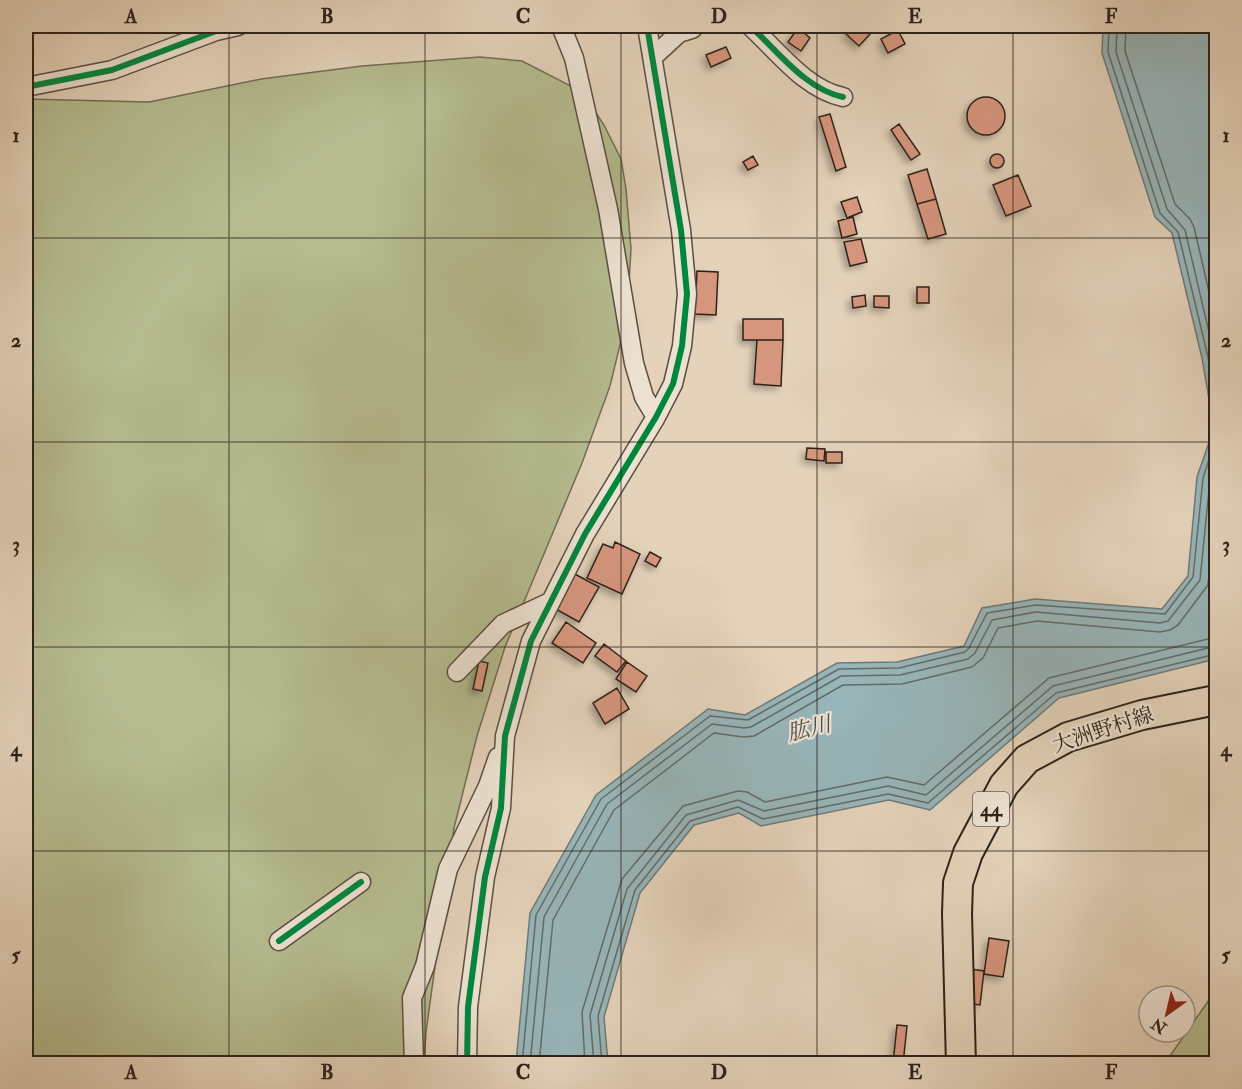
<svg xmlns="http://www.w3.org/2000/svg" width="1242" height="1089" viewBox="0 0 1242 1089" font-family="'IM FELL Double Pica','Noto Serif JP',serif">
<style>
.green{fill:#b5bb8f;stroke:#716e54;stroke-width:1.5}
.water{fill:#98b5b9;stroke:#6d7a79;stroke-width:1.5}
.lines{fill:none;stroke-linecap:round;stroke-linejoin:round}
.shore{stroke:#626c69;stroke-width:1.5}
.building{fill:#d6967e;stroke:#2d2219;stroke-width:1.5;filter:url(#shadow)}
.minor-casing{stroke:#5b4e41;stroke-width:21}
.primary-casing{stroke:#2d2219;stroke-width:32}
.minor{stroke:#ede2d2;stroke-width:18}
.primary{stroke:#e4d2ba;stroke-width:28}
.cycleway-casing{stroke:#ede2d2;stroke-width:10}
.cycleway{stroke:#00873e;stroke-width:6}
.grid{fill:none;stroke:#2d2219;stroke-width:1.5;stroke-opacity:0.55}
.labels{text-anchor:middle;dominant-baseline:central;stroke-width:4.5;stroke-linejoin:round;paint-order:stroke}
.shield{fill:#ede2d2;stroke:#675c50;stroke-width:1.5}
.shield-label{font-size:20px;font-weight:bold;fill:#2d2219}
.street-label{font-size:21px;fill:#2d2219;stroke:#ede2d2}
.water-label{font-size:22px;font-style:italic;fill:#4d4e49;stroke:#ede2d2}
.neatline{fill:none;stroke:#2d2219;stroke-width:2}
.grid-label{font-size:20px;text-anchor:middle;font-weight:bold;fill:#2d2219}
</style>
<defs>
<filter id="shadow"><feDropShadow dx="-4" dy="4" stdDeviation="3" flood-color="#0004"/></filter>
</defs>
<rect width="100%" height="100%" fill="#e4d2ba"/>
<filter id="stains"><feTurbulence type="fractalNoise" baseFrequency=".00333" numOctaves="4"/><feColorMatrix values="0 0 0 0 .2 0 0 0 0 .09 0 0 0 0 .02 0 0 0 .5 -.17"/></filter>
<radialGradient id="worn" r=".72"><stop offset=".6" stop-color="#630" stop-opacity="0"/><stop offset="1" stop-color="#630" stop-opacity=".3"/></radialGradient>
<!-- green -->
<path class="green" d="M480,57L522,61L571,86L589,102L604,125L621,159L626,189L631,249L627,316L610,386L582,463L505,647L477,736L454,828L426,1032L424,1063L26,1064V99L149,102L261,79L362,66Z
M1216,990V1063H1165Z"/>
<!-- water -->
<path class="water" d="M1103,26H1216V659L1059,698L930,810L889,800L761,826L739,813L694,825L640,893L604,1017L608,1063H516L530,913L596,795L708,709L745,715L837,663L897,662L964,646L982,608L1035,599L1162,609L1188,576L1197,477L1214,428L1202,358L1172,233L1155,217L1102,53Z"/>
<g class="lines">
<!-- shore -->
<path class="shore" d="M1109,26L1108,52L1160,213L1178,232L1208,357L1216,407
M1117,26L1116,52L1167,209L1185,230L1216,362
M1126,26L1125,51L1175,204L1190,219L1194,227L1216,322
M522,1064L536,915L601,799L710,716L748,720L839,669L899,668L965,652L969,648L987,613L1036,605L1165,614L1193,577L1203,478L1216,438
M530,1064L544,917L607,804L712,724L744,728L751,727L841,676L900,675L968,659L975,653L992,620L1036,612L1160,623L1168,621L1200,580L1210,480L1216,461
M539,1064L553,920L614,810L714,733L743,737L754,736L843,685L902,684L972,667L983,658L998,628L1037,621L1160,632L1170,630L1178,625L1208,585L1216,507
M585,1064L582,1012L622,879L683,806L738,791L747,792L765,802L887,777L924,785L1049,678L1216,637
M594,1064L590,1015L627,889L686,815L738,800L764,811L888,786L926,795L1053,686L1216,646
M602,1064L598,1016L635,890L690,821L738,807L763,819L888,794L928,803L1056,693L1216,654"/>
</g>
<!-- building -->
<path class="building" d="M854,26H863L871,33L859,46L846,34Z
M798,28L810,38L801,51L788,42Z
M898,30L905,44L888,53L881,39Z
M726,47L731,58L711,67L706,55Z
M967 116a19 19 0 1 1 38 0a19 19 0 1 1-38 0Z
M830,114L846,167L836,171L819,117Z
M899,124L920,154L911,160L891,130Z
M990 161a7 7 0 1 1 14 0a7 7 0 1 1-14 0Z
M753,156L758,165L748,170L743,162Z
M927,169L936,199L917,204L908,175Z
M1018,175L1031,206L1006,216L993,185Z
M857,197L862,212L847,218L841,202Z
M936,199L946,234L928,239L917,204Z
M853,217L857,234L842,238L838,221Z
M861,239L867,262L850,266L844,242Z
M697,271L718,272L716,315L695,314Z
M917,287H929V303H917Z
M865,295L866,306L853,308L852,297Z
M874,296H889V308L874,307Z
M743,319H783V340H743Z
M757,340H783L781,386L754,384Z
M807,448L825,449L824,461L806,459Z
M826,452H842V463H826Z
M615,542L640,554L622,594L587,578L603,544L613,548Z
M650,552L661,558L656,567L645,561Z
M573,573L599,587L579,622L554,608Z
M566,622L596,643L583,663L552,643Z
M604,644L626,661L617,672L595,656Z
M479,661L488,663L482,691L473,689Z
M627,662L647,676L636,692L616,679Z
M617,688L629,709L605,724L593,703Z
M989,938L1009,941L1003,977L984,974Z
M970,969L984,971L980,1005L965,1003Z
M897,1025L907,1026L903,1064H893Z"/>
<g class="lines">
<defs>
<path id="minor" d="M561,26L574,58L608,209L634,363L644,397L656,417
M750,26C778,51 805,89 843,97
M653,57L679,33L692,29L695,26
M26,87L112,70L216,31L238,26
M457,672L503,624L550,602
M279,941L361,882
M414,1064L412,998L425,966L448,869L488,786L498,757
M467,1064L468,1007L485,877L501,808L505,736L531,641L585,534L656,417L673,384L682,346L687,294L681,230L647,26"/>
<path id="primary" d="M961,1064L957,914L958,883L968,853L1004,785L1027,759L1068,737L1142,715L1216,700"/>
</defs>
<!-- minor casing -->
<use href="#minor" class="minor-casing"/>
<!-- primary casing -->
<use href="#primary" class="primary-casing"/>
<!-- minor -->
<use href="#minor" class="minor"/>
<!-- primary -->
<use href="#primary" class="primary"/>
<defs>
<path id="cycleway" d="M750,26C778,51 805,89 843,97
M26,87L112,70L216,31L238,26
M279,941L361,882
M467,1064L468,1007L485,877L501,808L505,736L531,641L585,534L656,417L673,384L682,346L687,294L681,230L647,26"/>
</defs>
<!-- cycleway casing -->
<use href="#cycleway" class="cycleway-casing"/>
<!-- cycleway -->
<use href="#cycleway" class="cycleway"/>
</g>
<!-- grid -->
<path class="grid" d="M229,26V1064M425,26V1064M621,26V1064M817,26V1064M1013,26V1064M26,238H1216M26,442H1216M26,647H1216M26,851H1216"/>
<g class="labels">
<!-- shield labels -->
<rect class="shield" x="973" y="792" width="36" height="34" rx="4.5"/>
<g class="shield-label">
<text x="991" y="809">44</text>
</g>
<!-- street labels -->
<g class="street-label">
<text transform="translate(1103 730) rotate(-18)">大洲野村線</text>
</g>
<!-- water labels -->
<g class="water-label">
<text transform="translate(809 729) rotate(-14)">肱川</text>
</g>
</g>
<!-- margin -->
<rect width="1242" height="1089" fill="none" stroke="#e4d2ba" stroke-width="66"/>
<!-- north arrow -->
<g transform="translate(1167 1014) rotate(214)"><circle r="28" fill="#ede2d2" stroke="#a09588" stroke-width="1.5"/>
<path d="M0-4.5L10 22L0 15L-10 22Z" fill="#8f2418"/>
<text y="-9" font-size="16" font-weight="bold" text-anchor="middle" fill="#2d2219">N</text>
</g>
<rect x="33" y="33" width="1176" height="1023" class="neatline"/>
<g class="grid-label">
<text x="131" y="23">A</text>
<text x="327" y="23">B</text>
<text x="523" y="23">C</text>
<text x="719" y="23">D</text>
<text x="915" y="23">E</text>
<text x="1111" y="23">F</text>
<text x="16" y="142">1</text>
<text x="1226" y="142">1</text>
<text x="16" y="347">2</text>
<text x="1226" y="347">2</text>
<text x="16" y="551">3</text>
<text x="1226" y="551">3</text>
<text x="16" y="756">4</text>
<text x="1226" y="756">4</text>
<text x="16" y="961">5</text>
<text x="1226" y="961">5</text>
<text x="131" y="1079">A</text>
<text x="327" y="1079">B</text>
<text x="523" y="1079">C</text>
<text x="719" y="1079">D</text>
<text x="915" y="1079">E</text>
<text x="1111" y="1079">F</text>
</g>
<rect width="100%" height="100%" filter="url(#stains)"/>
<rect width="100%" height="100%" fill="url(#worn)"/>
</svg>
